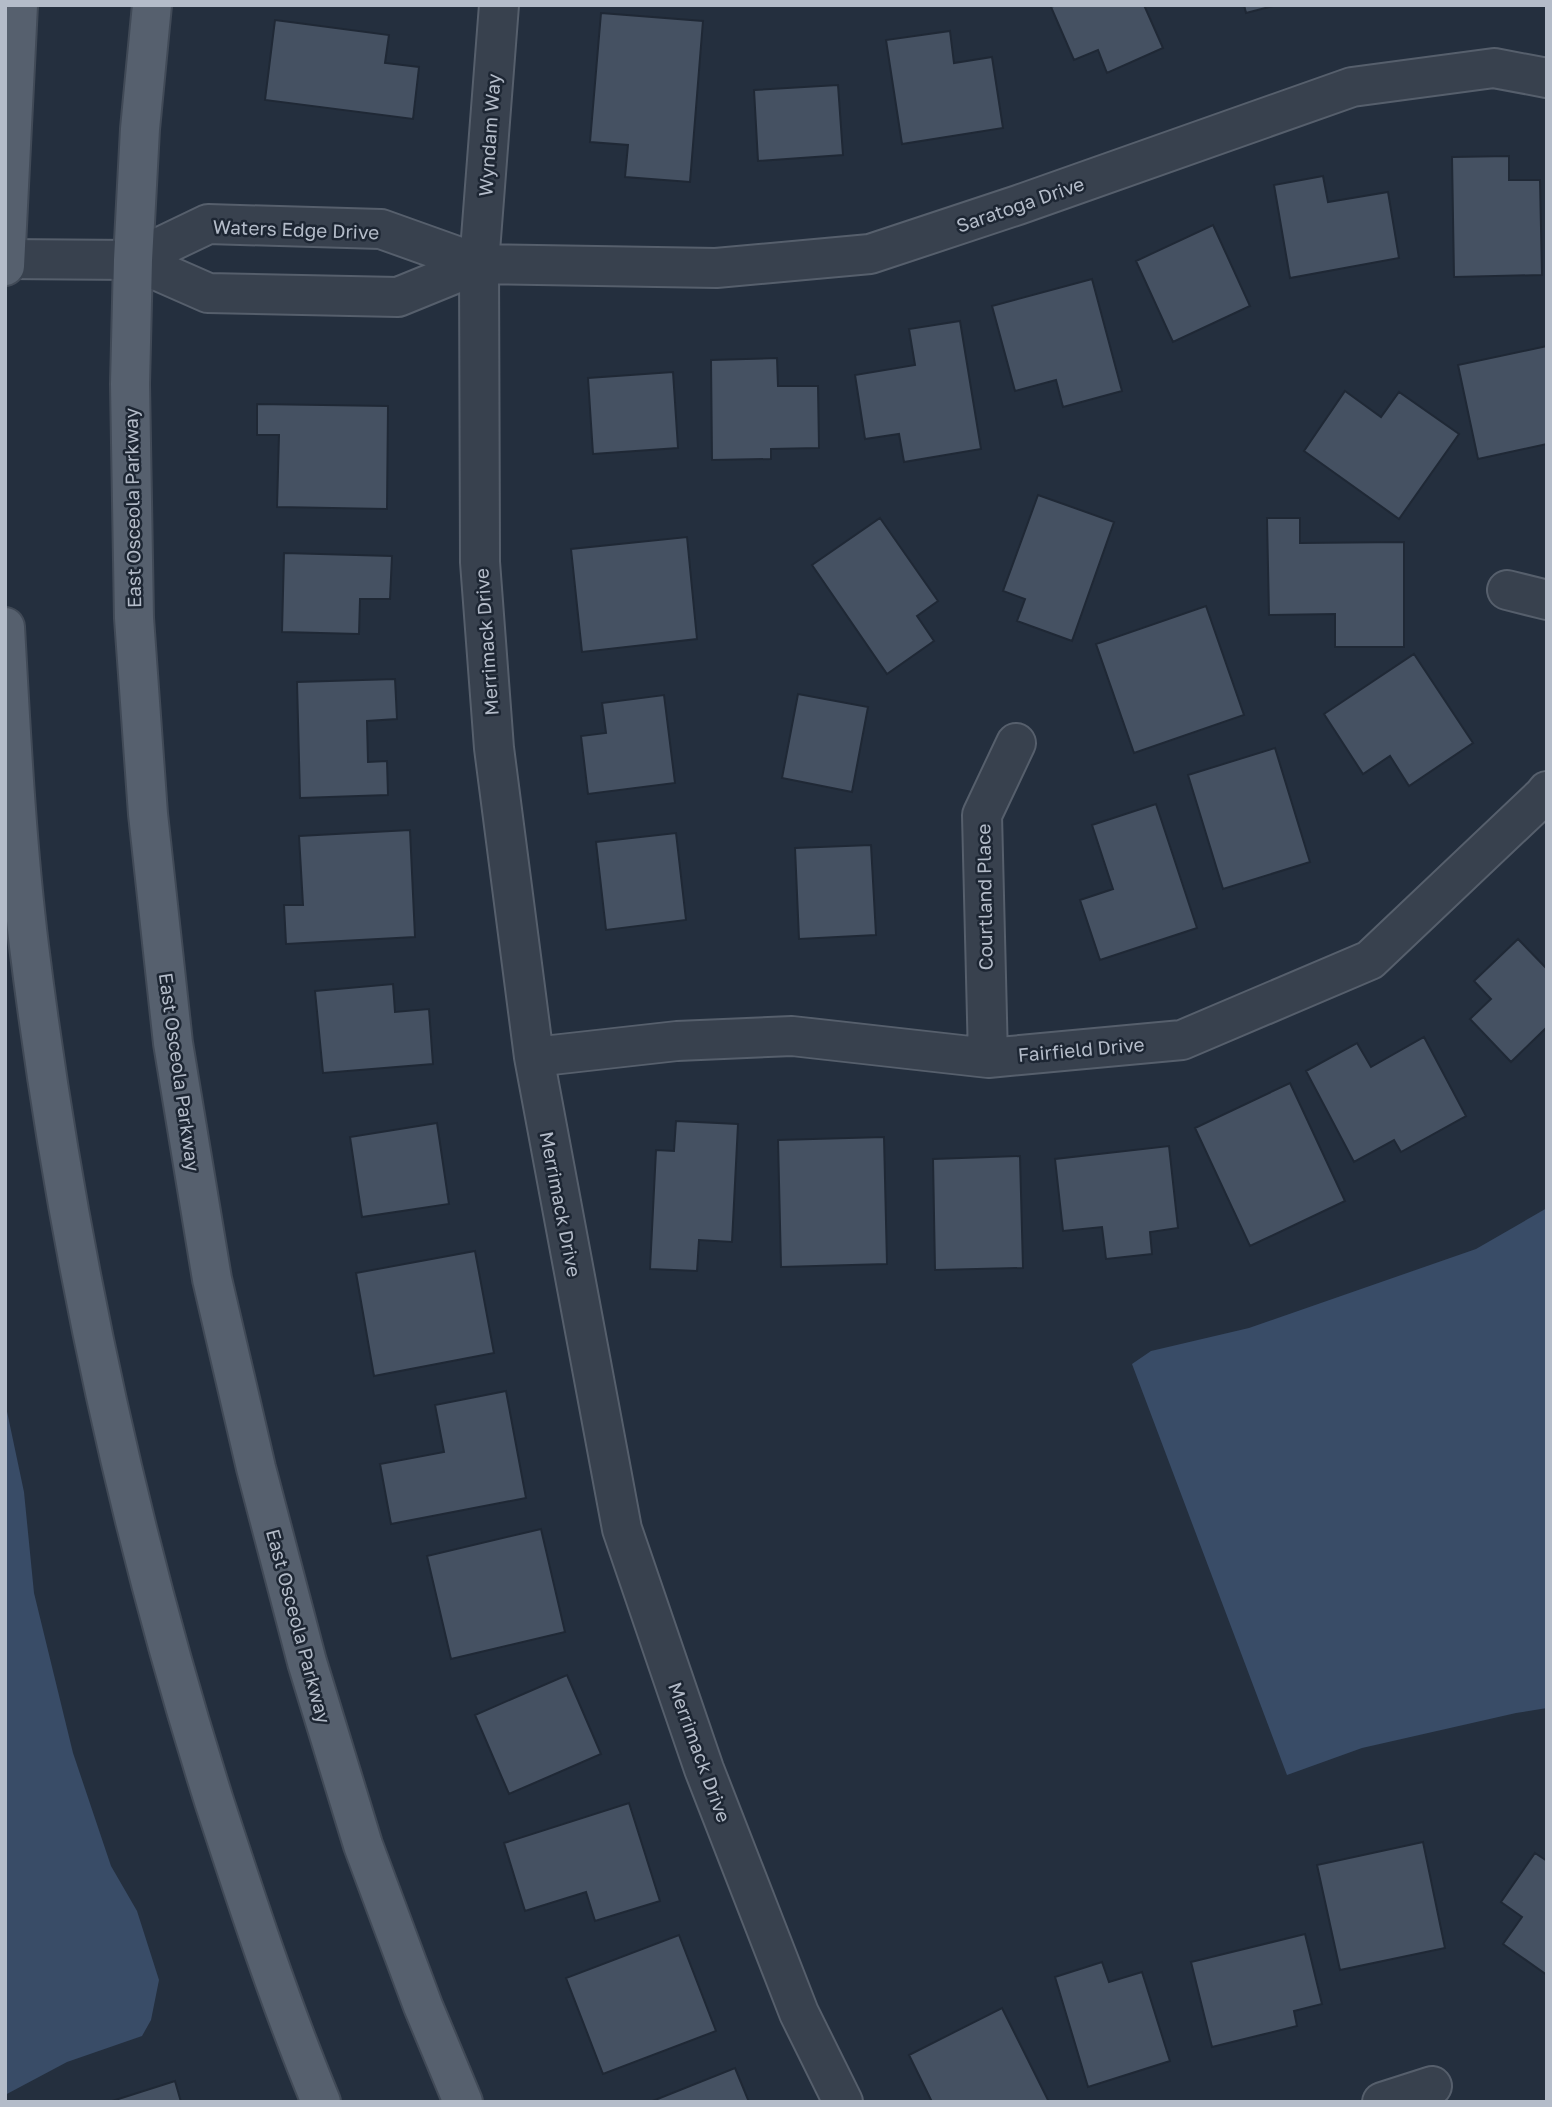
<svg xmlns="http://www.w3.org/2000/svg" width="1552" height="2107" viewBox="0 0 1552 2107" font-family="'Golos Text',sans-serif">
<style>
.water{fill:#394c67}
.building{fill:#455162;stroke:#1f2835;stroke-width:2}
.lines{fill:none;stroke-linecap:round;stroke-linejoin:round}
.minor-casing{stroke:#565f6c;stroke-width:42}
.major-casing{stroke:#414a57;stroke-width:42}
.minor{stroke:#38414e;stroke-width:38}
.major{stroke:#56606e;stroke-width:38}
.labels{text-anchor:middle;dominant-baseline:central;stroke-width:5;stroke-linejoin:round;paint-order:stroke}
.street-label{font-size:19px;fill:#b4bcc9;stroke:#1d2633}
</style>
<rect width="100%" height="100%" fill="#242f3e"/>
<!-- water -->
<path class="water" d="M1547,1208V1708L1516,1713L1362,1748L1287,1775L1132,1364L1151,1351L1249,1328L1476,1249Z
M5,1402L24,1492L34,1593L73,1753L111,1866L137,1911L159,1980L151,2020L142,2036L67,2062L5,2095Z"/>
<!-- building -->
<path class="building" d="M1056,5H1144L1163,48L1107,73L1098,50L1074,60L1051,7Z
M1244,5H1277L1246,13Z
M601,13L703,21L690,182L625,177L628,145L590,142Z
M275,20L389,35L385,63L419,67L413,119L265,100Z
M950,31L954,63L992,57L1003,128L902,144L886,40Z
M838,85L843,155L758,161L754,90Z
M1509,156V180H1540L1542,275L1454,277L1452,157Z
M1323,176L1328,202L1388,192L1399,258L1290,278L1274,185Z
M1213,225L1250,306L1173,342L1136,261Z
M1092,279L1122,391L1063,407L1056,380L1015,391L992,306Z
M960,321L981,449L904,462L899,434L865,439L855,375L915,365L909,329Z
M1547,346V444L1478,459L1458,365Z
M777,358L778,386H818L819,448L771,449V459L712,460L711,360Z
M673,372L678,448L593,454L588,378Z
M1345,391L1381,417L1399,392L1459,434L1399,519L1304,451Z
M257,404L388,406L387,509L277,507L279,435H257Z
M1038,495L1114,522L1072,641L1017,621L1025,599L1003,591Z
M880,518L938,601L917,616L934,641L887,674L812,565Z
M1267,518H1300V543L1404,542V647H1335V614L1269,615Z
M687,537L697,639L582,652L571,549Z
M284,553L392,556L390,599H360L359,634L282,632Z
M1206,606L1244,715L1134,753L1096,644Z
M1414,654L1473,743L1409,786L1390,756L1363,774L1324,714Z
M395,679L397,719L367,721L368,762L387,761L388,795L300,798L297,682Z
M798,694L868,707L852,792L782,778Z
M664,695L675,783L588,794L581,736L606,733L602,703Z
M1275,748L1310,862L1223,889L1188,775Z
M1156,804L1197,928L1100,960L1080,900L1113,889L1092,825Z
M410,830L415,937L286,944L284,905H303L299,836Z
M676,833L686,920L606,930L596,842Z
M871,845L876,935L799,939L795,848Z
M1518,939L1547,969V1027L1511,1062L1470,1019L1491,999L1474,981Z
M393,984L395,1012L429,1009L433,1064L323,1073L315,991Z
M1424,1037L1466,1116L1401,1152L1394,1140L1354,1162L1306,1071L1357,1043L1371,1067Z
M1290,1083L1345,1201L1250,1246L1195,1128Z
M676,1121L738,1124L732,1242L699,1240L697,1271L650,1269L656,1150L674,1151Z
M437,1123L449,1204L362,1217L350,1137Z
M884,1137L887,1264L781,1267L778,1140Z
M1169,1146L1178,1228L1150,1232L1152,1254L1106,1259L1102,1227L1063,1231L1055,1159Z
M1020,1156L1023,1268L935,1270L933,1159Z
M475,1251L494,1353L374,1376L356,1273Z
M506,1391L526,1498L391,1524L380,1464L444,1452L435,1405Z
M541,1529L565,1632L451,1659L427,1556Z
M567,1675L601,1754L509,1794L475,1715Z
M629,1803L660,1901L595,1921L586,1892L525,1911L504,1843Z
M1423,1842L1445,1948L1340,1970L1317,1865Z
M1535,1853L1547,1861V1975L1503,1944L1522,1917L1501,1902Z
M1305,1934L1322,2004L1294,2011L1297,2026L1212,2047L1191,1962Z
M679,1935L716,2031L603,2074L566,1978Z
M1102,1962L1109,1982L1142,1972L1170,2061L1088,2087L1055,1977Z
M1002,2008L1049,2102H932L909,2055Z
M735,2068L749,2102H650Z
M175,2081L181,2102H109Z"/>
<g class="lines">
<defs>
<path id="minor" d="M499,5L479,264L480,562L494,748L534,1057L622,1529L704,1769L799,2013L843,2102
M5,259L133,260L208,293L398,297L479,264
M133,260L208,224L381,229L479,264L716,268L870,254L1018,205L1352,87L1494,68L1547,78
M1507,590L1547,600
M534,1057L677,1041L792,1036L988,1058L1182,1040L1370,960L1543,796L1547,791
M988,1058L982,815L1016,743
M1382,2102L1432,2086"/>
<path id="major" d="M152,5L140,129L133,260L130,384L134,618L148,814L173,1043L212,1279L256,1468L307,1662L363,1845L423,2006L463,2102
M5,266L18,5
M5,627C11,733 16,840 29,946C65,1235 126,1523 214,1801C247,1902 280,2003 321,2102"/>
</defs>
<!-- minor casing -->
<use href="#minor" class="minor-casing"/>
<!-- major casing -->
<use href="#major" class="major-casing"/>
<!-- minor -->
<use href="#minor" class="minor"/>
<!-- major -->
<use href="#major" class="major"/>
</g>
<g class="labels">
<!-- street labels -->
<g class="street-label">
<text transform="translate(489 135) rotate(-86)">Wyndam Way</text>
<text transform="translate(1020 204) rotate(-19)">Saratoga Drive</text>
<text transform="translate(296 229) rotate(2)">Waters Edge Drive</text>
<text transform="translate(132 508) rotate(-91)">East Osceola Parkway</text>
<text transform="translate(486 642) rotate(-94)">Merrimack Drive</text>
<text transform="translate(984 897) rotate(-91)">Courtland Place</text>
<text transform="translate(1081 1049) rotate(-5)">Fairfield Drive</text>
<text transform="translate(180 1072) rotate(82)">East Osceola Parkway</text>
<text transform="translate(561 1204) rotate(79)">Merrimack Drive</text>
<text transform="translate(299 1626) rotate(75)">East Osceola Parkway</text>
<text transform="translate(700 1752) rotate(70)">Merrimack Drive</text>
</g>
</g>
<!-- border -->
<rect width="1552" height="2107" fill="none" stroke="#b4bcc9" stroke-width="14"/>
</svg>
